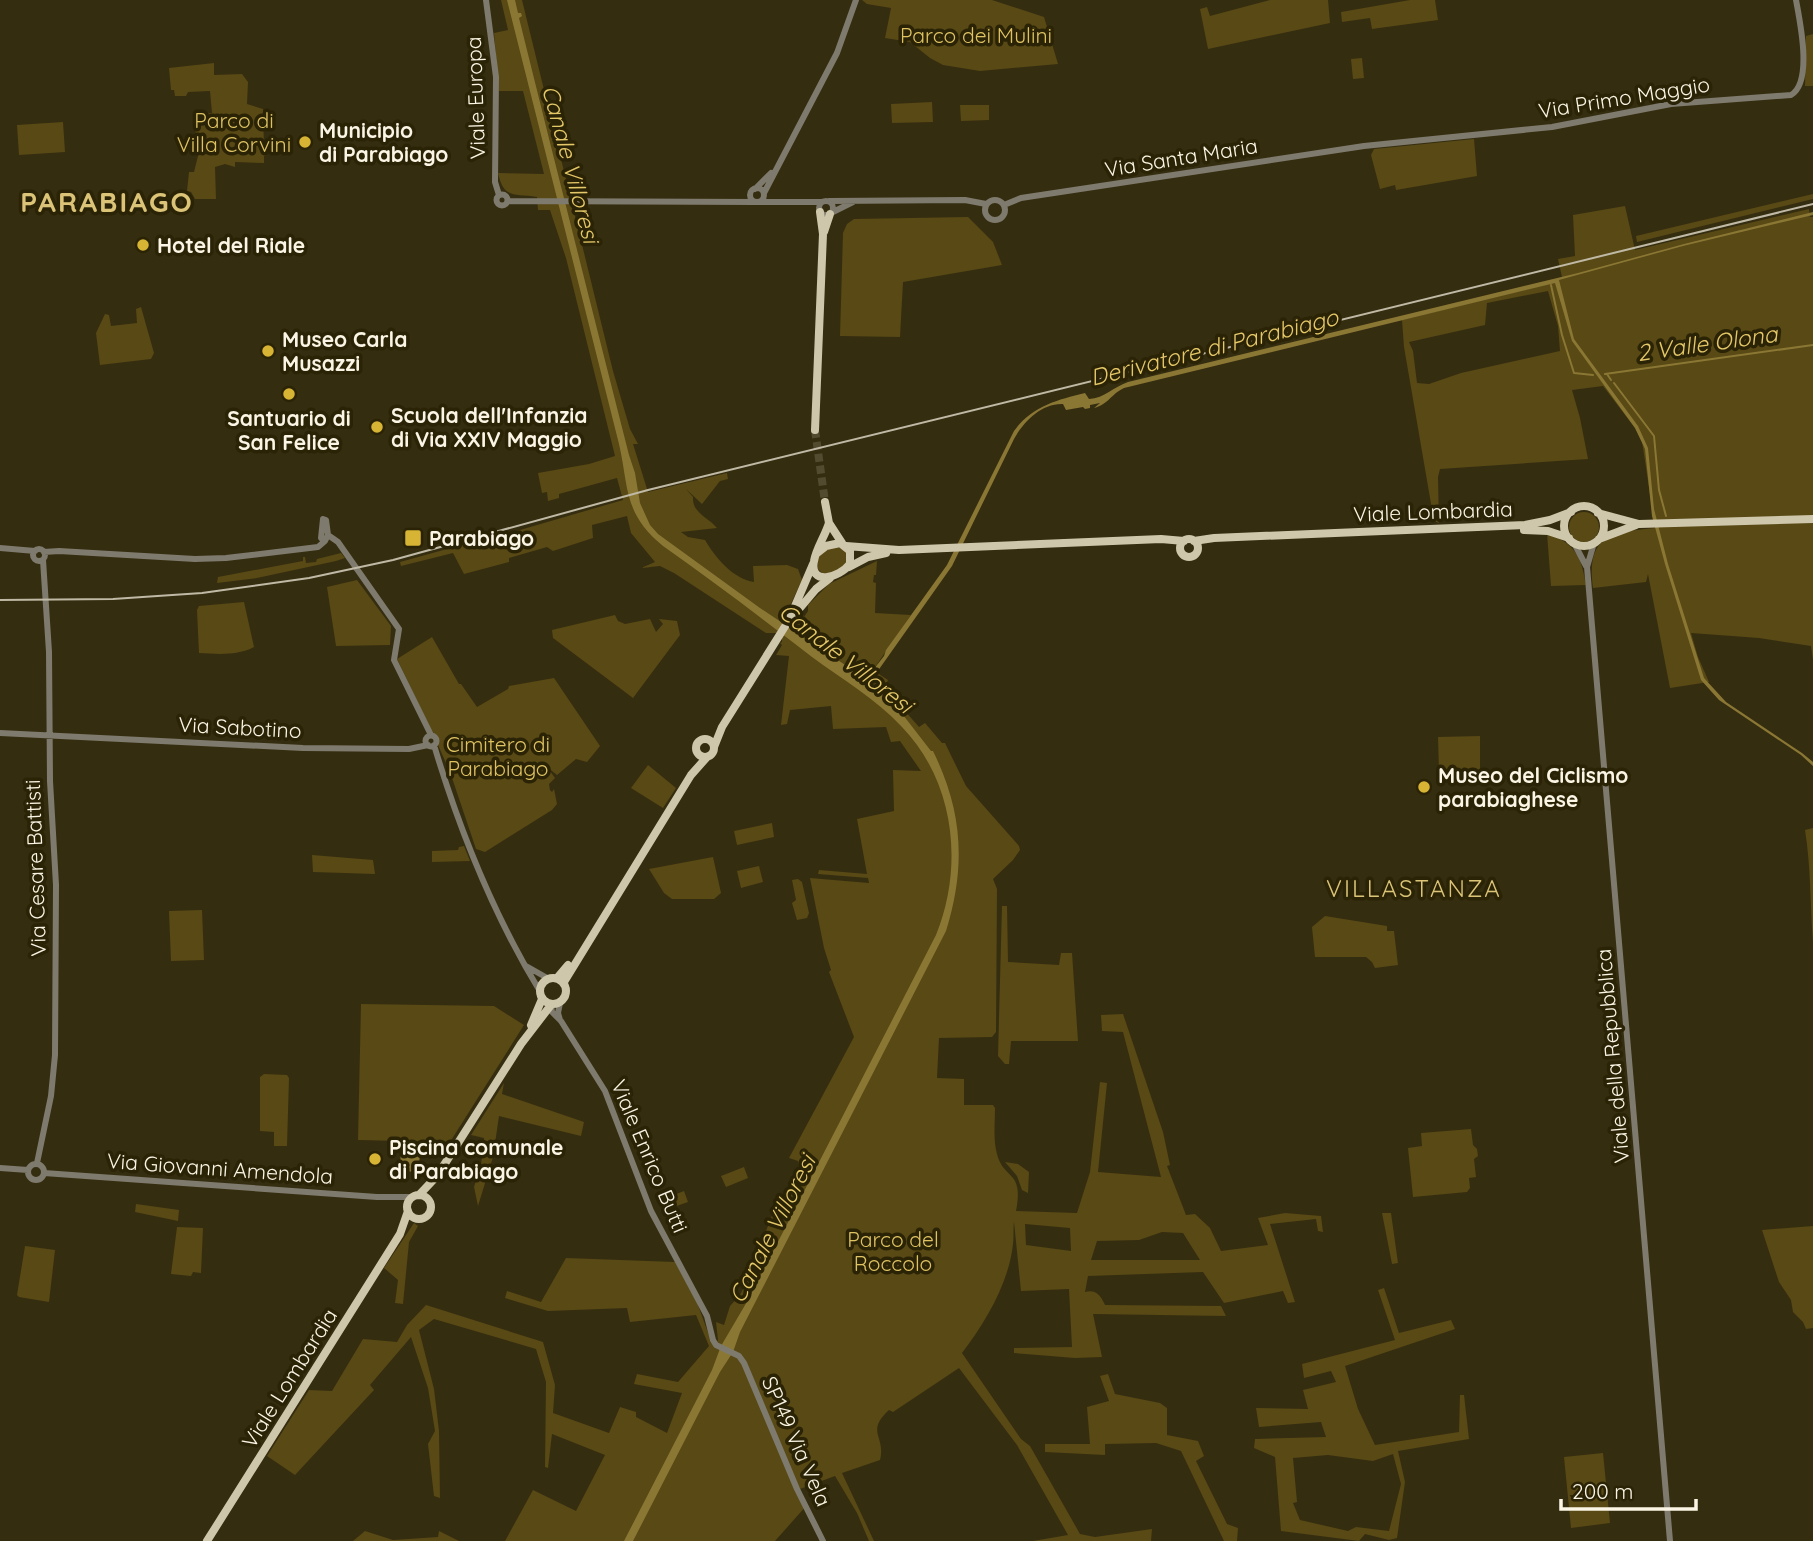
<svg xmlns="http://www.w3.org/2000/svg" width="1813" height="1541" viewBox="0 0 1813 1541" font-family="Quicksand,sans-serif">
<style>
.green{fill:#584915;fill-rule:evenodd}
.water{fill:#8b7734}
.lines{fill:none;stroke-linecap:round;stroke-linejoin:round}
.stream{stroke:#8b7734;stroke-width:2}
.major-tunnel{stroke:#534b30;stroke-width:8;stroke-dasharray:8 4;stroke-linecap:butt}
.minor{stroke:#7e7a6d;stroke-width:6}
.major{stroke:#cfc7ab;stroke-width:8}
.rail{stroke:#bfb9a5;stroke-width:2}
.poi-dot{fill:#d7b434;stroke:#2b2306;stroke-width:2.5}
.labels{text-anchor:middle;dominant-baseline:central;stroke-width:7;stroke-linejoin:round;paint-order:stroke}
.park-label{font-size:21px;fill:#dfc362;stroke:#2b2306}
.street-label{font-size:21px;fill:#faf5e4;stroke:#2b2306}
.poi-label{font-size:21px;font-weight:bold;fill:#faf5e4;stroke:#2b2306;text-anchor:start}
.water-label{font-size:23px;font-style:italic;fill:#e5c868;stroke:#2b2306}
.quarter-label{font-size:24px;letter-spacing:2px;fill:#dbc477;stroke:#2b2306}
.district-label{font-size:28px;font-weight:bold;letter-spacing:2px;fill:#dbc477;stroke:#2b2306}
</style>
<rect width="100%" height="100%" fill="#352d10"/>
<!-- green -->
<path class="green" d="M501,0H522L613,371L630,429L638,444H633L648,492L727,473L728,479L720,481L702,504L686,489L693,497C692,513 708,517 717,528L681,532L688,537L705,540C715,557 733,579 754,582L753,566L787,565L798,569L802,580L782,623L788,627L799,624L800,620H792L796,614L802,620L803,617L799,612L801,609L804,617L808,611V605L829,584L877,561L876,575H874L873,582L876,583L875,613L911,615L873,670L888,680L886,684L878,686L897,702L919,727L925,723L942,743H945L966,786L1019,846L1020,850L1013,860L993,879L997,889L996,1032L992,1037L939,1038L937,1078L964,1079V1105H993L995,1108C995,1123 993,1140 997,1154C1004,1181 1024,1169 1016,1211L1077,1213L1090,1172L1100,1082L1107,1083L1098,1172L1161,1177L1123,1032L1102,1031L1101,1015L1123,1014L1163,1132L1170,1165L1167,1166L1186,1215L1195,1214L1210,1228L1221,1251L1268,1245L1258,1218L1285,1213L1321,1216L1323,1232L1318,1231L1316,1219L1270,1224L1295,1302L1288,1303L1283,1291L1224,1303L1203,1272L1088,1276L1085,1292C1096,1289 1101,1296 1105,1305L1221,1306L1226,1316L1093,1314L1102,1357L1075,1358L1014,1353V1348L1072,1347L1069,1289L1021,1291L1014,1222C1013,1230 1014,1237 1013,1244C1009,1283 985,1323 962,1353L1021,1439L1030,1446L1080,1534L1095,1537L1152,1529L1151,1541H1033L1068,1535L1017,1445L959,1368L893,1412L889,1410C865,1432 886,1436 880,1460L842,1473L874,1541H869L857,1513L835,1476L800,1489L807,1505L775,1541H505L533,1490L576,1511L605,1455L552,1434L548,1468L545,1467L546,1382L536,1349L434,1319L419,1330L434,1389L439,1431L440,1498L434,1496L428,1444L435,1431L428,1388L411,1337L370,1385L374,1390L295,1475L267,1456L309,1390L332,1391L363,1339L397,1342L407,1325L426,1305L543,1342L555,1385L553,1413L609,1433L620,1407L636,1412V1417L667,1433L682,1393L634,1384L637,1374L678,1382L709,1346L696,1315L630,1322L627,1308L548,1311L505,1298L507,1291L541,1302L566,1258L675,1262L695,1297L710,1338L716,1344L718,1340L716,1322L724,1325L730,1306L740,1295L770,1235L766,1231L773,1213L780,1211L799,1170L798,1161L789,1158L854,1037L829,972L831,970L824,948L810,878L869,883L868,878L818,874L819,870L867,874L857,819L894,811L893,770L921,771L900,741L891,742L886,727L833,729L831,706L790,710L787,724L781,725L789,656L776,655L782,645L780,643L782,642V638L777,633H766L674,573L660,566L641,568L655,562L631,533L627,516L592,525L593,538L553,551L547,547L509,558V562L464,574L453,553L401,566L400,562L465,544L468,545L623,500L617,478L559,494V498L548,501L547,492L542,493L538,473L589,464L615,456L566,258L550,210H538L537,197C515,193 504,200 498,173L544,174L523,91H499L494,33L508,30ZM1025,1224L1070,1228L1071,1251L1026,1245ZM1162,1232L1183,1233L1200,1260H1091L1097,1241L1139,1240Z
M862,0H992L1044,17L1058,64L980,71L943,65L930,58L910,42L885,38L891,8L867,4Z
M1270,0H1328L1330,23L1208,49L1200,9L1207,7L1210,16Z
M1410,0H1435L1438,20L1372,29L1370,18L1342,22L1341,12Z
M1813,34V86H1805L1806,36Z
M1362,58L1364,78L1353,79L1351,59Z
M214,63V75L242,74L248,82L247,104L263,109L264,148H267V155L264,156V163L235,162V167L225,164L215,167L216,199H195L191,192L187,191L189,172H194L198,156L194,115L212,113L210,91L188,92L186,96H175L174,90H171L169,68Z
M932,102L933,122L892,123L891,104Z
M960,105H989V120L961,121Z
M63,122L65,152L19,155L17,125Z
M1474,139L1477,176L1396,190L1395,185L1380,189L1371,155L1374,149Z
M1813,194V199L1637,242L1636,236Z
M1625,206L1635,250L1809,209L1810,217H1813V660L1811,646L1759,638L1691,633L1698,657L1709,682L1670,688L1648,574L1646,582L1593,588C1586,536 1610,532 1655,528L1642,441L1635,428L1603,386L1572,390L1580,418L1588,459L1440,469L1438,477L1439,523L1434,521L1404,347L1402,320L1548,284L1562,277L1558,259L1575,256L1573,215ZM1548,291L1558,326L1560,351L1461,373L1429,384L1417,383L1413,351L1409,342L1485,325L1487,303Z
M968,217L993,242L1002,265L903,282L900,337L840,336L843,233L847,224L854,219Z
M141,307L154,353L151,359L100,365L96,333L105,314L109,315L111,326L137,323L136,309Z
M1569 527a15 15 0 1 1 30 0a15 15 0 1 1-30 0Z
M1547,533C1575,544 1581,555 1586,585L1551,586Z
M835,545L847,552V562L835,573L823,574L818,569V555Z
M341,553L345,558L336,561L257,578L217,583L218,577L303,561V557H305L306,563L316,562L317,559Z
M357,580L391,626L390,645L336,646L327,587Z
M244,602L254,647C237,656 217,654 199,653L197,610L199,606Z
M615,615L618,621L625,624L650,619L656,632L663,624L659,619L677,621L680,635L633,698L553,638L552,630Z
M432,637L459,684H461L477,707L508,689L509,686L554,678L600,746L587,762L576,759L557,775L547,767L555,778L549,784L550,790L552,792L554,789L557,804L552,810L485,852L476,849L450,772L438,745V738L431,730L397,659Z
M1480,736V772H1439L1438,737Z
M648,765L676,788L663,808L631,788Z
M772,823L774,837L737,845L734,831Z
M1813,828V942C1810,904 1811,867 1805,830Z
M464,846L470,861L432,862V851L458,850L459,847Z
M312,855L373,860L375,874L313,872Z
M713,857L721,893L714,899H672L664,893L649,869Z
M759,866L763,882L741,888L737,871Z
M798,879L802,882L809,913L807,918L797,920L792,903L796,900L792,880Z
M1002,906H1007L1008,962L1059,965L1061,953H1072L1078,1041H1011L1009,1064H1005L998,1056Z
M202,910L204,960L171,961L169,911Z
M1325,916L1387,926V931H1394L1398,965L1375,968L1372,962L1366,957H1315L1312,927Z
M361,1004L494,1006L524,1025L450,1142L358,1140Z
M264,1074L287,1075L289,1078L287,1146H274V1132L260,1131V1077Z
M504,1083L502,1094L584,1122L581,1136L499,1116L493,1157L478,1206L474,1187L481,1165L484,1138L471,1135Z
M1471,1129L1473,1145L1477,1149L1478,1156L1474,1159L1476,1177L1469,1178L1470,1188L1467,1192L1413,1197L1408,1148L1422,1146L1421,1133Z
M1005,1162L1018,1164L1029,1172L1028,1193L1022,1190L1017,1176Z
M744,1167L748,1178L726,1187L721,1176Z
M684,1191L688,1202L665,1210L661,1200Z
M136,1204L179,1210L178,1221L135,1212Z
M1382,1213H1391L1398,1263L1392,1264Z
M414,1223L418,1226L409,1242L403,1304L395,1303L398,1280L384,1268Z
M1813,1226V1328L1806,1329L1803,1322L1793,1312L1791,1300L1779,1282L1762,1230Z
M177,1227L203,1228L201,1273L193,1272L191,1276L171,1274Z
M25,1246L55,1250L49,1302L19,1297L17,1295Z
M1384,1288L1399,1333L1451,1320L1455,1329L1345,1366L1358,1409L1375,1445L1459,1432L1460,1395H1464L1469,1439L1398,1451L1405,1482L1397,1538L1389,1540L1365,1534L1359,1541L1281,1531L1275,1457L1254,1448L1255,1439L1326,1437L1321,1422L1259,1427L1256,1408L1308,1409L1303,1390L1336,1382L1331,1371L1304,1378L1302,1364L1395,1340L1378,1290ZM1393,1454L1401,1484L1389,1531L1356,1527L1348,1531L1300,1520L1293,1503L1297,1502L1293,1458L1328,1455L1373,1461Z
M1108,1374L1115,1394L1160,1403L1167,1408V1435L1198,1441L1204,1456L1196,1461L1227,1524L1238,1528L1237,1541H1224L1181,1451L1156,1443L1105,1444V1455L1045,1452V1444H1090L1087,1407L1109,1401L1100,1376Z
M1603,1453L1610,1523L1571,1528L1564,1457Z
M365,1531L393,1540L438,1537L439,1531L459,1541H353Z"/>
<!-- water -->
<path class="water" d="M507,0H515L518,13H521L522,16L519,18C555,164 592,309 629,455L635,473L640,503L650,525L658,534L760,608L866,679L884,656L886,650L947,565L1014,431C1032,406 1057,400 1085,393L1089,399C1105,398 1113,387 1128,382L1578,273L1684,244L1813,212V215L1683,246L1559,280L1574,339L1638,426L1648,448L1654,509L1668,564L1704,678L1726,702L1802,753L1813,762V766L1801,755L1719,700L1701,680L1665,564L1652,516L1645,449L1635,428L1572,341L1555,283L1124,388C1111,394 1109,404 1094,408L1100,403L1090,405V408L1085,409L1083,407L1066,410L1063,404C1042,403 1024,421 1014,439L952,566L870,682L893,702L931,751H933C963,812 966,866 946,931L740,1332L733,1352L720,1372L633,1541H624L712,1370L721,1346L748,1300L936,935C964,866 955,782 902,727C875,698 842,679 812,657C763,619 714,582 663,546C623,513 629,488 619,444Z
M420,1146L419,1172L400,1171L401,1147Z"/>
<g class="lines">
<!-- stream -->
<path class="stream" d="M1551,285L1562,335L1574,373L1593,375
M1605,374L1813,345
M1607,374L1611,380
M1614,383L1654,436L1659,490L1666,516"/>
<!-- major-tunnel -->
<path class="major-tunnel" d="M815,430L825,502"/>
<!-- minor -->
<path class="minor" d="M486,0L496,77L495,182L499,195
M750 195a7 7 0 1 1 14 0a7 7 0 1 1-14 0Z
M755,189L771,173
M764,193L837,53L856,0
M496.5 200a5.5 5.5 0 1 1 11 0a5.5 5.5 0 1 1-11 0Z
M985 210a10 10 0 1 1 20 0a10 10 0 1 1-20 0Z
M819 208a7 7 0 1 1 14 0a7 7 0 1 1-14 0Z
M508,201L756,202
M830,201L965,200L986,204
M758,202H822
M1004,205L1021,198L1364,146L1552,127L1671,104L1791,95C1813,82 1800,22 1796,0
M833,212L853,202
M323,519L326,520L328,535L325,541L321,538Z
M328,535L338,542L399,629L394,660L431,735
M1574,543L1586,566
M1594,543L1587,567L1670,1541
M0,548L35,551
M33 555a6 6 0 1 1 12 0a6 6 0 1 1-12 0Z
M44,552L59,551L195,559L226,558L318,547L325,541
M0,733L303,748L409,749L428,745
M425.5 741a5.5 5.5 0 1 1 11 0a5.5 5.5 0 1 1-11 0Z
M434,745C460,832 494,916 541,993
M526,966L549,979
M560,1003L558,1013L560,1020
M551,1005L552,1012L561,1021L605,1091L651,1211L707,1316L713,1340L716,1345L739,1356L744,1363L797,1489L823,1541
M37,1163L51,1096L55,1055L56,885L50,781L49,652L43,560
M28 1172a8 8 0 1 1 16 0a8 8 0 1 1-16 0Z
M0,1168L28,1170
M44,1173L377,1197H413"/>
<!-- major -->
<path class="major" d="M824,232L830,214
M815,430L823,234L820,212
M825,502L829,523L842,543
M1564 526a20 20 0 1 1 40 0a20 20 0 1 1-40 0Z
M1598,513L1639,524L1813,519
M1524,530L1548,531L1569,538
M1599,539L1636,525
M1180 548a9 9 0 1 1 18 0a9 9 0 1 1-18 0Z
M1194,541L1214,538L1525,525L1550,520L1571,512
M846,546L899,550L1161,539L1184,541
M817,553L826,546L840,543L850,551V564C839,578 809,586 814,561C816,549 825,536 829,523
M849,567L868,557L886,553
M794,615L816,589L830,578
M696 748a9 9 0 1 1 18 0a9 9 0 1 1-18 0Z
M714,747L722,727L789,620L813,564
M557,978L568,965
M540 991a13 13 0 1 1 26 0a13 13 0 1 1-26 0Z
M564,982L691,775L707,757
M531,1025L542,999
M419,1195L437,1176L521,1044L551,1005
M407 1207a12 12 0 1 1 24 0a12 12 0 1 1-24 0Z
M207,1541L400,1234L408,1211"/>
<!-- rail -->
<path class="rail" d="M0,600L113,599L202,593L309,578L393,560L648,490L1813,204"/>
</g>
<!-- markers -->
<g class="poi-dot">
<circle cx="305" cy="142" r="7"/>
<circle cx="143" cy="245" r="7"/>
<circle cx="268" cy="351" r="7"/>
<circle cx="289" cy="394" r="7"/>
<circle cx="377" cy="427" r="7"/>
<rect x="404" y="529" width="18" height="18" rx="3.5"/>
<circle cx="1424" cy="787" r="7"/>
<circle cx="375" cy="1159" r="7"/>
</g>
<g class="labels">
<!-- park labels -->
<g class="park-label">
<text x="976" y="35">Parco dei Mulini</text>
<text x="234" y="120">Parco di<tspan x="234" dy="24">Villa Corvini</tspan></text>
<text x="498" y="744">Cimitero di<tspan x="498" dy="24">Parabiago</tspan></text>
<text x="893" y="1239">Parco del<tspan x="893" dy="24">Roccolo</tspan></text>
</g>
<!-- street labels -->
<g class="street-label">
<text transform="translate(1624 97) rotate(-9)">Via Primo Maggio</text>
<text transform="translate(475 98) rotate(-92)">Viale Europa</text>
<text transform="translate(1181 157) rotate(-9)">Via Santa Maria</text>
<text transform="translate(1433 511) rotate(-2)">Viale Lombardia</text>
<text transform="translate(240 727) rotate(3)">Via Sabotino</text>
<text transform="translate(35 868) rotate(-92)">Via Cesare Battisti</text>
<text transform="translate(1612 1056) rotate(-95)">Viale della Repubblica</text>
<text transform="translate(650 1156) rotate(67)">Viale Enrico Butti</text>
<text transform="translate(220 1168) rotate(4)">Via Giovanni Amendola</text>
<text transform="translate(289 1378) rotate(-58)">Viale Lombardia</text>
<text transform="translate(797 1441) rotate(66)">SP149 Via Vela</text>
</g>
<!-- poi labels -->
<g class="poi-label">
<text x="319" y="130">Municipio<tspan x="319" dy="24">di Parabiago</tspan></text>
<text x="157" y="245">Hotel del Riale</text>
<text x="282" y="339">Museo Carla<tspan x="282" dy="24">Musazzi</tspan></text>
<text x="391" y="415">Scuola dell'Infanzia<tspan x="391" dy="24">di Via XXIV Maggio</tspan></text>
<text x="289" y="418" text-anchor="middle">Santuario di<tspan x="289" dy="24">San Felice</tspan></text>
<text x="429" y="538">Parabiago</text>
<text x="1438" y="775">Museo del Ciclismo<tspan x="1438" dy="24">parabiaghese</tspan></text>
<text x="389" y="1147">Piscina comunale<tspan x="389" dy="24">di Parabiago</tspan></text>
</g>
<!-- water labels -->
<g class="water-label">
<text transform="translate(571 164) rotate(75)">Canale Villoresi</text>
<text transform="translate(1707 343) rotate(-8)">2 Valle Olona</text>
<text transform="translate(1214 347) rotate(-14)">Derivatore di Parabiago</text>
<text transform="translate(846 658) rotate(38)">Canale Villoresi</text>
<text transform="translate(772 1229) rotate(-63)">Canale Villoresi</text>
</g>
<!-- quarter labels -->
<g class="quarter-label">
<text x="1414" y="888">VILLASTANZA</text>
</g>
<!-- district labels -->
<g class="district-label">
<text x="107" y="201">PARABIAGO</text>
</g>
</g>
<!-- scale -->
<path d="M1561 1499v10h135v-10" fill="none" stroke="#faf5e4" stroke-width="3.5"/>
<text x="1572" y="1499" font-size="21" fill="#faf5e4" stroke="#2b2306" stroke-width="5" paint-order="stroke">200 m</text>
</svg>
